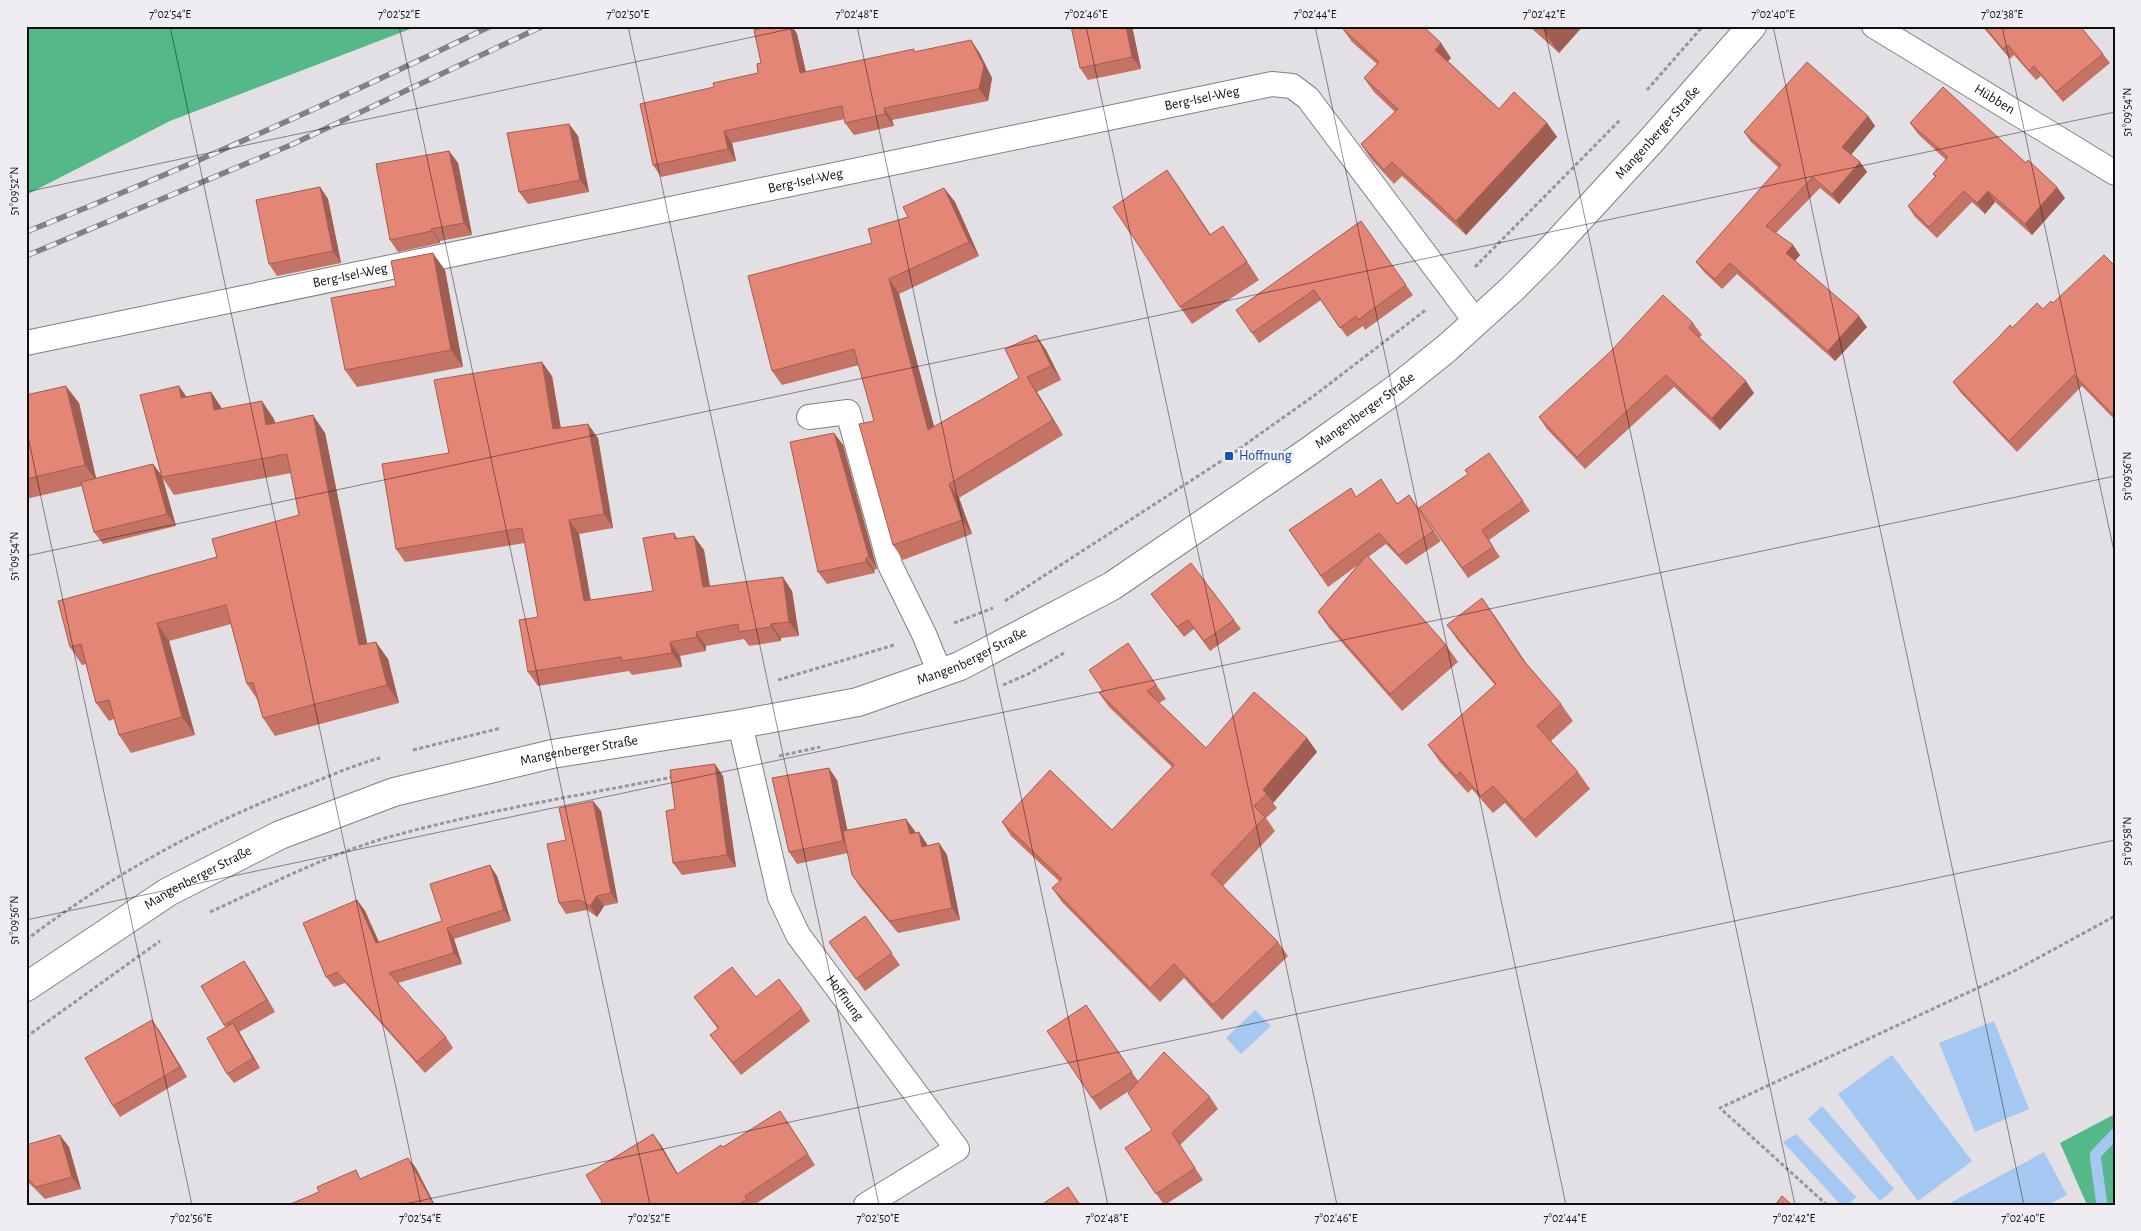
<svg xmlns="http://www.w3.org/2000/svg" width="2141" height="1231" viewBox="0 0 2141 1231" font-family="'Alegreya Sans',sans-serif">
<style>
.forest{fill:#54b888}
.water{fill:#a4c8f2}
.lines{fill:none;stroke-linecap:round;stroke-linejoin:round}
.stream{stroke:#a4c8f2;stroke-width:11}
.lane-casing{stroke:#827f85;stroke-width:26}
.secondary-casing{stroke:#827f85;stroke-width:30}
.path{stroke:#98969a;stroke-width:3;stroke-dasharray:4 2.5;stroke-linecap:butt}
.lane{stroke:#fff;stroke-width:24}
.secondary{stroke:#fff;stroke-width:28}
.rail-casing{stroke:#818084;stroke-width:5.5}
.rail{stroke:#efecf2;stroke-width:4;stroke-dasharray:11;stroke-linecap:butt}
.wall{fill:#c47365}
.shaded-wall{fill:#a05e52}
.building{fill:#e48675;stroke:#a05e52}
.ticks{fill:none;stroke:#0f0f11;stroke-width:1;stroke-opacity:0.45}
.transit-dot{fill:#1a4fb4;stroke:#efecf2;stroke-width:2}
.labels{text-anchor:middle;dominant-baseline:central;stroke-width:4.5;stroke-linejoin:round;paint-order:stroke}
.street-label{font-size:14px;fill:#0f0f11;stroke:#efecf2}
.transit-label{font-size:14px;fill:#164399;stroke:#efecf2;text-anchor:start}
.neatline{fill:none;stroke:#0f0f11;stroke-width:2}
.ticks-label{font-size:12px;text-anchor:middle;fill:#0f0f11}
</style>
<rect width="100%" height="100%" fill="#e2dfe5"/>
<!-- forest -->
<path class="forest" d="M26,26H418L170,121L26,195Z
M2115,1114V1205H2087L2060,1143Z"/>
<!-- water -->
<path class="water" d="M1255,1010L1271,1026L1241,1054L1226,1038Z
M1994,1021L2029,1109L1975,1132L1939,1043Z
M1892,1055L1972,1161L1918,1201L1838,1094Z
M1822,1106L1894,1189L1880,1201L1808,1119Z
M1796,1134L1856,1197L1848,1205H1841L1783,1142Z
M2044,1152L2067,1195L2048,1205H1951L1950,1203Z"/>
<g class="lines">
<!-- stream -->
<path class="stream" d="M2102,1205L2095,1155L2115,1134"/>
<defs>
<g id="lane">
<path id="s1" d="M1874,26L2115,173"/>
<path id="s2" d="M26,343L1272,84L1292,86L1308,98L1476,322"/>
<path d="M809,417L848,412L890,565L924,634L940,673"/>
<path id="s3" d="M740,724L780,897L798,935L957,1149L866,1205"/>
</g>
<g id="secondary">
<path id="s4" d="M26,987L168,892L280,835L394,792L552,754L740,724L858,702L960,666L1112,586L1308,452L1396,389L1447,348L1511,290L1547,254L1650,142L1752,26"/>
</g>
</defs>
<!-- lane casing -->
<use href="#lane" class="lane-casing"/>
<!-- secondary casing -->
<use href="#secondary" class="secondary-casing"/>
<!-- path -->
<path class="path" d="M1647,90L1703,26
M1475,267L1621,119
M1005,601L1229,456L1315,395L1427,309
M954,623L993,608
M778,680L894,645
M1003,685L1028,674L1064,653
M413,750L501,728
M779,756L820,747
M210,912C267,886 323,857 382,839C477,812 576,796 673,777
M26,940C115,873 208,821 312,783C334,774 357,764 380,758
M26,1037L160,941
M1827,1205L1720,1108L2014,971L2115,916"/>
<!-- lane -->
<use href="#lane" class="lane"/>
<!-- secondary -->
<use href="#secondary" class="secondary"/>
<defs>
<path id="rail" d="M26,232C184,169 338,100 491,26
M26,256L293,144L543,26"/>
</defs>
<!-- rail casing -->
<use href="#rail" class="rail-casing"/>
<!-- rail -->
<use href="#rail" class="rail"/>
</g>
<!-- wall -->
<path class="wall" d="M771,26H792L797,34L806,72L915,52H979L992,78L988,101L892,120L894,126L854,135L845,123V119L732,143L736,161L661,177L653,165L714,87L758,73Z
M1132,26L1141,69L1088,80L1080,68Z
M1529,26H1583L1559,53Z
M1982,26H2080L2103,54L2110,63L2063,102L2041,76L2036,80L2014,55L2010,59Z
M1342,28L1451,58L1448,61L1499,109L1547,123L1557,137L1466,235L1402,176L1394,184L1371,159L1361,144L1395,112L1374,92L1364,78L1377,64L1352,42Z
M1868,116L1875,126L1851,155L1860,162L1867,172L1839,204L1820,188L1776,233L1800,255L1795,261L1867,327L1835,361L1737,274L1722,289L1704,272L1696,262L1779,168L1751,142L1744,132Z
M1910,123L2065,198L2032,235L1995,202L1985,214L1972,202L1937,238L1915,217L1908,206L1935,177L1933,174L1946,160L1918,134Z
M569,124L578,136L589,192L528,204L519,192Z
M449,151L458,163L472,235L440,241V243L398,252L390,240Z
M1167,170L1210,234L1235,243L1259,280L1192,324L1180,307Z
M320,187L328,199L341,263L277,276L269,264Z
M944,188L955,202L979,256L899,294L934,427L1019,378L1036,335L1046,350L1061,380L1037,392L1063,435L959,498L972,534L903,560L893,545L874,421L859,365L782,385L772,371L872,243L908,217Z
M1361,221L1413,295L1365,330L1363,326L1347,337L1321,300L1259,343L1236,310Z
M2115,266V420L2082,386L2017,452L1961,393L1953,382L1998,338L2012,328Z
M445,270L463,367L357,387L345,370Z
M1693,323L1702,335L1699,338L1754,393L1720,430L1674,387L1585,469L1547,429L1539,417Z
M552,376L561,428L598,438L613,528L579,534L591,600L653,591L674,533L678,539L704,550L710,586L792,591L799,636L781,638V641L749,646L744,639L706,646V651L680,656L682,667L632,675L629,671L538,686L528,672L538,617L525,543L405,562L396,549L449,453Z
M211,392L222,409L274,419L275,423L325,433L367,643L388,659L399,703L275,736L263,718L257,699L247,684L231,624L169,641L195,735L131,753L119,735L114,719L109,721L96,703L86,664L82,665L70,647L217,557L299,515L291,473L174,495L162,477L186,397Z
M26,395L79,403L96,478L153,464L162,476L176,526L103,544L94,532L82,486L26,499Z
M834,433L843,445L877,569L874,570L875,573L827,584L818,572Z
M1489,453L1530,511L1489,540L1500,557L1468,578L1419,508L1468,474Z
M1409,495L1441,541L1406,565L1386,544L1368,557L1446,645L1458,662L1402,711L1330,629L1318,612L1358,565L1328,587L1289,530L1356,496L1398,503Z
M1151,594L1234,620L1241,629L1210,651L1194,629L1184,637Z
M1494,615L1526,663L1561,704L1573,721L1551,741L1578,772L1590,789L1536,838L1505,803L1493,813L1472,789L1468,793L1440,762L1428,745L1495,685L1459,642L1447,625Z
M1128,643L1166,699L1159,703L1206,748L1307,738L1317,752L1273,803L1277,808L1266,818L1275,831L1223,886L1278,942L1288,956L1222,1020L1184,978L1160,1002L1062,902L1052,888L1060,882L1011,836L1002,822L1112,830L1172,767L1109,707L1099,693L1103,691Z
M723,776L736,867L682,875L673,863L675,809Z
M837,780L847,830L915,831V833L927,844V846L939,843L947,855L960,920L898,933L860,887L852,875L848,853L797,864L789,852Z
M593,801L601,811L618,903L604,906L597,917L587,910L566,914L559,903L566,840Z
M497,876L511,921L454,939L462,964L398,983L446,1037L453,1048L425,1073L345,983L334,987L326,977L357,900L365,911L379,942L442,921Z
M865,916L900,965L865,991L829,942Z
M244,961L252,973L275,1012L239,1032L260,1068L234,1083L227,1074L226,1028L224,1025Z
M694,997H756L802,1009L810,1021L741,1075L719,1047L710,1035L718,1029Z
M1086,1005L1138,1081L1210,1097L1218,1109L1180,1145L1203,1180L1165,1205H1164L1125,1148L1152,1130L1129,1091L1100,1110L1092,1098Z
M159,1030L187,1077L120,1117L113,1106Z
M787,1121L815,1165L754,1205H599L602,1202L661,1145L678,1174L723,1147Z
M26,1145L69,1147L81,1189L45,1199L26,1180Z"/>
<!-- shaded-wall -->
<path class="shaded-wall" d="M790,26H792L797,34L809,85L800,73Z
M1126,26H1132L1141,69L1132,57Z
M1542,26H1583L1559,53L1541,27Z
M971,40L979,52L992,78L988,101L979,89Z
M1441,43L1451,58L1445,64L1435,50Z
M884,108L892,120L894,126L885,114Z
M1868,116L1875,126L1849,157L1842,147Z
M1547,123L1557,137L1466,235L1456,221Z
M569,124L578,136L589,192L580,180Z
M724,131L732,143L736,161L728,149Z
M449,151L458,163L472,235L464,223Z
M1860,162L1867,172L1839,204L1832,194Z
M1167,170L1179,187L1222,252L1210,235Z
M320,187L328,199L341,263L333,251Z
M2057,187L2065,198L2032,235L2025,224Z
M944,188L955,202L979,256L969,242Z
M1988,191L1995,202L1985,214L1977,203Z
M1223,226L1235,243L1259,280Z
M431,229L440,241V243L432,231Z
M1793,245L1800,255L1793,263L1786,253Z
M433,253L445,270L463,367L451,350Z
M889,279L899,294L939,445L928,430Z
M1859,316L1867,327L1835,361L1828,351Z
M1036,335L1046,350L1061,380L1051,366Z
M542,362L552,376L563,443L553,429Z
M1027,377L1037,392L1063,435L1053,420Z
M1746,381L1754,393L1720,430L1712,418Z
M66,386L79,403L97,482L85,465Z
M179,386L191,403L181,398Z
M211,392L223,410H214Z
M262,401L274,419L279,442L266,425Z
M313,415L325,433L371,662L359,645Z
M588,424L598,438L613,528L604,514Z
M834,433L843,445L877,569L869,557Z
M153,464L162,476L176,526L167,514Z
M949,484L959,498L972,534L962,520Z
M569,520L579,534L593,615L584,601Z
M694,536L704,550L712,601L703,587Z
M866,558L874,570L875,573L866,562Z
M783,577L792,591L799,636L789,622Z
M1482,598L1494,615L1535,677L1523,660Z
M157,623L169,641L195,735L182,717Z
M771,624L781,638V641L771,627Z
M696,632L706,646V651L697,637Z
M376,642L388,659L399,703L387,685Z
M670,642L680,656L682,667L672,653Z
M1307,738L1317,752L1273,803L1267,794L1263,790Z
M715,764L723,776L736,867L727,855Z
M829,768L837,780L852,852L843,841Z
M593,801L601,811L618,903L611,893Z
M906,819L915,831L918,845L910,834Z
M919,832L927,844L931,859L922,847Z
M939,843L947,855L960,920L952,908Z
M490,865L497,876L511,921L504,910Z
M597,896L604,906L597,917L590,906Z
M357,900L365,911L384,954L376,943Z
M447,928L454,939L462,964L454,953Z
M244,961L252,973L275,1012L267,1000Z
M152,1020L159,1030L187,1077L180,1067Z
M233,1023L240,1033L260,1068L253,1058Z
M653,1134L661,1145L684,1185L677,1174Z
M60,1135L69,1147L81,1189L72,1177Z
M408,1158L416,1168L435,1205H434Z"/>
<!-- building -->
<path class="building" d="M771,26H790L800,73L914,49V52L971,40L984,66L979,89L884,108L885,114L845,123L842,106L724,131L728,149L653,165L640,104L714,87L713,83L758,73L757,64L761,63L754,30Z
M1071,26H1126L1132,57L1080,68Z
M1344,26H1423L1441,43L1435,50L1499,109L1514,92L1547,123L1456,221L1392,162L1384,170L1361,144L1398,109L1364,78L1379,62L1342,28Z
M1984,26H2080L2103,54L2056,92L2034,66L2029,71L2008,45L2003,49Z
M1807,62L1868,116L1842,147L1860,162L1832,194L1813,177L1766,226L1793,245L1786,253L1859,316L1828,351L1730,263L1715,279L1696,262L1781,165L1744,132Z
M1943,87L2026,163L2028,160L2057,187L2025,224L1988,191L1977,203L1964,191L1929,227L1908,206L1936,176L1933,174L1948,157L1910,123Z
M569,124L580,180L519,192L507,133Z
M449,151L464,223L431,229L432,231L390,240L376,164Z
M1167,170L1210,235L1223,226L1247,262L1180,307L1113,207Z
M320,187L333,251L269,264L256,200Z
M944,188L969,242L889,279L928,430L1019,378L1005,349L1036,335L1051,366L1027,377L1053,420L949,484L962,520L893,545L859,424L874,421L854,349L772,371L748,276L872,243L868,229L908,217L903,207Z
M1361,221L1406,285L1358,320L1356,316L1340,328L1314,290L1252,333L1236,310Z
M433,253L451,350L345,370L331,298L396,286L391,261Z
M2104,255L2115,266V417L2074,375L2009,441L1953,382L1998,338L2010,325L2012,328L2037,303L2043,309L2051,301L2053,303Z
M1663,295L1693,323L1689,328L1746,381L1712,418L1666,375L1577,457L1539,417L1610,352Z
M542,362L553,429L588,424L604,514L569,520L584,601L653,591L643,538L674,533L675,539L694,536L703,587L783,577L789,622L771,624V627L739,632L738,624L696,632L697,637L670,642L672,653L622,661L621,657L528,672L519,620L538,617L522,528L396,549L382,464L449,453L434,380Z
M66,386L85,465L26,479V395Z
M179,386L181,398L211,392L214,410L262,401L266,425L313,415L359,645L376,642L387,685L263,718L253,682L247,684L226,605L157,623L182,717L119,735L109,700L96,703L81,644L70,647L58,601L217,557L212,539L299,515L287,454L162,477L140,395Z
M834,433L869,557L866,558V562L818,572L790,442Z
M1489,453L1523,501L1482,530L1493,547L1462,568L1419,508L1468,474L1465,470Z
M153,464L167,514L94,532L81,482Z
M1381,479L1397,504L1409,495L1433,531L1399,555L1379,533L1321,576L1289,530L1351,488L1356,497Z
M1367,555L1446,645L1390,694L1318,612Z
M1191,563L1234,620L1204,641L1188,620L1177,627L1151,594Z
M1482,598L1523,660L1561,704L1537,726L1578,772L1524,820L1493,786L1481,796L1460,772L1456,776L1428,745L1496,684L1447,625Z
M1128,643L1156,685L1147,691L1206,748L1254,692L1307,738L1263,790L1267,794L1254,806L1265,817L1211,874L1278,942L1213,1005L1174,964L1150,988L1052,888L1062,879L1002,822L1050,770L1112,830L1174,765L1099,693L1103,691L1089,670Z
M715,764L727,855L673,863L666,811L675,809L670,770Z
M829,768L843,841L789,852L772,778Z
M593,801L611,893L597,896L590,906L580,900L559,903L547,844L566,840L559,808Z
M906,819L910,834L919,832L922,847L939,843L952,908L890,921L852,875L843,831Z
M490,865L504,910L447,928L454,953L389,973L446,1037L417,1062L337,972L326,977L303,923L357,900L376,943L442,921L430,884Z
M865,916L892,953L856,979L829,942Z
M244,961L267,1000L224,1025L201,986Z
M732,967L756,997L779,979L802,1009L733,1063L710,1035L719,1028L694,997Z
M1086,1005L1132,1072L1092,1098L1047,1031Z
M152,1020L180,1067L113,1106L85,1058Z
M233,1023L253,1058L227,1074L207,1038Z
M1164,1052L1210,1097L1172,1133L1195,1168L1156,1194L1125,1148L1152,1130L1128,1093Z
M780,1111L808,1154L745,1196L747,1199L738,1205H599L602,1202L586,1175L653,1134L677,1174L721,1145L723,1147Z
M60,1135L72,1177L36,1187L26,1177V1145Z
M408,1158L434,1205H288L319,1192L317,1187L356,1170L360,1179Z
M1068,1187L1080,1205H1041Z
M1782,1196L1792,1205H1775Z"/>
<!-- ticks -->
<path class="ticks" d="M170,26L421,1205M399,26L650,1205M628,26L879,1205M857,26L1108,1205M1086,26L1337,1205M1315,26L1566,1205M1544,26L1795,1205M1773,26L2024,1205M2002,26L2115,556M26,192L804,26M26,427L192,1205M26,556L2115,112M26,920L2115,476M400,1205L2115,840M2114,1205H2115"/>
<!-- markers -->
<rect class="transit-dot" x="1224" y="451" width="10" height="10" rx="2.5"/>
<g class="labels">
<!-- street labels -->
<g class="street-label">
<text stroke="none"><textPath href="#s2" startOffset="1201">Berg-Isel-Weg</textPath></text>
<text stroke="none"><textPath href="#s1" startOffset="141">Hübben</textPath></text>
<text stroke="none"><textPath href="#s4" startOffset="1884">Mangenberger Straße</textPath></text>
<text stroke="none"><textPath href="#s2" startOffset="796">Berg-Isel-Weg</textPath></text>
<text stroke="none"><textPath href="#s2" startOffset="331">Berg-Isel-Weg</textPath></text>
<text stroke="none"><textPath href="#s4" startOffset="1479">Mangenberger Straße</textPath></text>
<text stroke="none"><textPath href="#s4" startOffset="1014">Mangenberger Straße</textPath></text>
<text stroke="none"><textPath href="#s4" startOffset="608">Mangenberger Straße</textPath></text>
<text stroke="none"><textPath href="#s4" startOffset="204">Mangenberger Straße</textPath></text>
<text stroke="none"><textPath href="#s3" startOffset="298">Hoffnung</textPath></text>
</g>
<!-- transit labels -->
<g class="transit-label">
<text x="1239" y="456">Hoffnung</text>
</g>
</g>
<!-- border -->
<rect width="2141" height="1231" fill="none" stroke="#efecf2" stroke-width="55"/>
<rect x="28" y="28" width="2086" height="1176" class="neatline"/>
<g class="ticks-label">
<text x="170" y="18">7°02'54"E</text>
<text x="399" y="18">7°02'52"E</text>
<text x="628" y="18">7°02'50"E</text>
<text x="857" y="18">7°02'48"E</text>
<text x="1086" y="18">7°02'46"E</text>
<text x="1315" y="18">7°02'44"E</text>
<text x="1544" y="18">7°02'42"E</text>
<text x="1773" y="18">7°02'40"E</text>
<text x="2002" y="18">7°02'38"E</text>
<text transform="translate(2127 112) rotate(-90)" y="4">51°09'54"N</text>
<text transform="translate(14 191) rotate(-90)" y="4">51°09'52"N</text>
<text transform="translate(2127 476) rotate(-90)" y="4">51°09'56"N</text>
<text transform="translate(14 556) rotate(-90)" y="4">51°09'54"N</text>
<text transform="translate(2127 841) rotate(-90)" y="4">51°09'58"N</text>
<text transform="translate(14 920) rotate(-90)" y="4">51°09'56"N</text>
<text x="191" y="1222">7°02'56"E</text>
<text x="420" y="1222">7°02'54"E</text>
<text x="649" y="1222">7°02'52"E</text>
<text x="878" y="1222">7°02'50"E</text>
<text x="1107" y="1222">7°02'48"E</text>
<text x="1336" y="1222">7°02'46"E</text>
<text x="1565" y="1222">7°02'44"E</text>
<text x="1794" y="1222">7°02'42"E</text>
<text x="2023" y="1222">7°02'40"E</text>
</g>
</svg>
